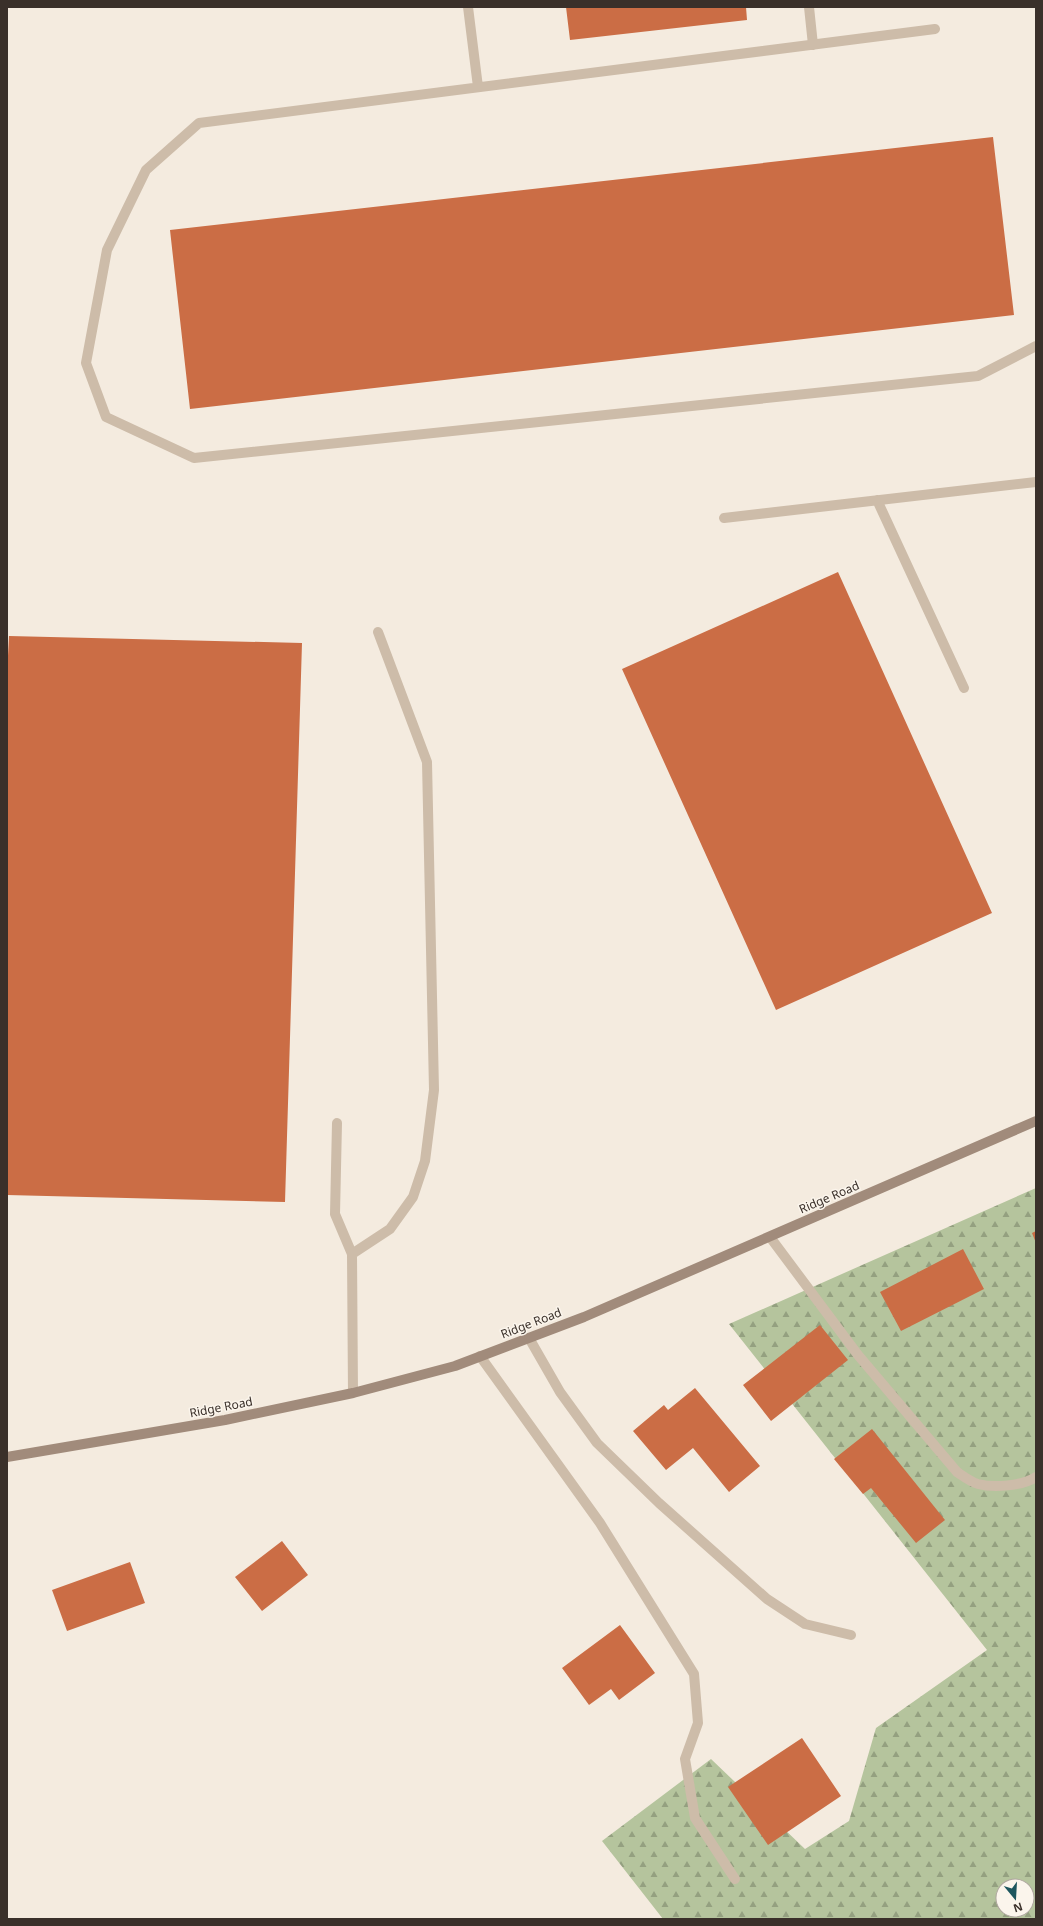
<svg xmlns="http://www.w3.org/2000/svg" width="1043" height="1926" viewBox="0 0 1043 1926" font-family="'Noto Sans',sans-serif">
<style>
.forest{fill:url(#forest-firs);fill-rule:evenodd}
.building{fill:#cb6d45}
.lines{fill:none;stroke-linecap:round;stroke-linejoin:round}
.lane{stroke:#cdbca9;stroke-width:10}
.secondary{stroke:#a18b7b;stroke-width:10}
.labels{text-anchor:middle;dominant-baseline:central;stroke-width:3;stroke-linejoin:round;paint-order:stroke}
.street-label{font-size:12px;fill:#3a302a;stroke:#fbf5ec}
</style>
<defs>
<pattern id="forest-firs" width="22" height="20" patternUnits="userSpaceOnUse"><rect width="22" height="20" fill="#b5c49d"/><path d="M5 1l3.5 6h-7zM16 11l3.5 6h-7z" fill="#94a080"/></pattern>
</defs>
<rect width="100%" height="100%" fill="#f4ebdf"/>
<!-- forest -->
<path class="forest" d="M1036,1188V1919H663L602,1841L711,1759L805,1849L849,1821L876,1728L987,1650L729,1324ZM1003,1886H1027V1910H1003Z"/>
<!-- building -->
<path class="building" d="M566,7H746L747,20L570,40Z
M993,137L1014,315L190,409L170,230Z
M838,572L992,913L776,1010L622,669Z
M9,636L302,643L285,1202L7,1195V675Z
M1036,1231V1243L1032,1233Z
M963,1249L984,1289L901,1331L880,1292Z
M820,1325L848,1360L771,1421L743,1385Z
M695,1388L760,1466L729,1492L693,1448L666,1470L633,1431L664,1405L668,1410Z
M872,1429L945,1520L916,1543L871,1488L863,1494L834,1459Z
M282,1541L308,1575L262,1611L235,1577Z
M130,1562L145,1603L67,1631L52,1590Z
M620,1625L655,1673L619,1700L611,1689L589,1705L562,1668Z
M802,1738L841,1796L768,1845L728,1787Z"/>
<g class="lines">
<!-- lane -->
<path class="lane" d="M468,7L478,87
M809,7L813,45
M935,29L199,123L146,170L107,250L86,363L106,417L194,458L978,376L1036,346
M877,500L964,688
M724,518L1036,482
M337,1123L335,1214L352,1254
M770,1237L858,1355L957,1472C963,1476 971,1482 978,1484C994,1488 1022,1486 1036,1477
M529,1338L560,1392L597,1443L659,1503L767,1599L805,1624L851,1635
M480,1356L600,1523L694,1674L698,1723L685,1759L695,1818L735,1879
M353,1393L352,1254L390,1229L413,1197L425,1161L434,1090L427,762L378,632"/>
<!-- secondary -->
<path class="secondary" d="M7,1457L225,1420L353,1393L455,1366L584,1317L1036,1121"/>
</g>
<g class="labels">
<!-- street labels -->
<g class="street-label">
<text transform="translate(829 1197) rotate(-23)">Ridge Road</text>
<text transform="translate(531 1323) rotate(-21)">Ridge Road</text>
<text transform="translate(221 1407) rotate(-11)">Ridge Road</text>
</g>
</g>
<!-- border -->
<rect width="1043" height="1926" fill="none" stroke="#3a302a" stroke-width="16"/>
<!-- north arrow -->
<g transform="translate(1015 1898) rotate(162)"><circle r="19" fill="#fbf5ec" stroke="#aea69e"/>
<path d="M0-3L7 15L0 10L-7 15Z" fill="#1d565e"/>
<text y="-6" font-size="11" font-weight="bold" text-anchor="middle" fill="#3a302a">N</text>
</g>
</svg>
